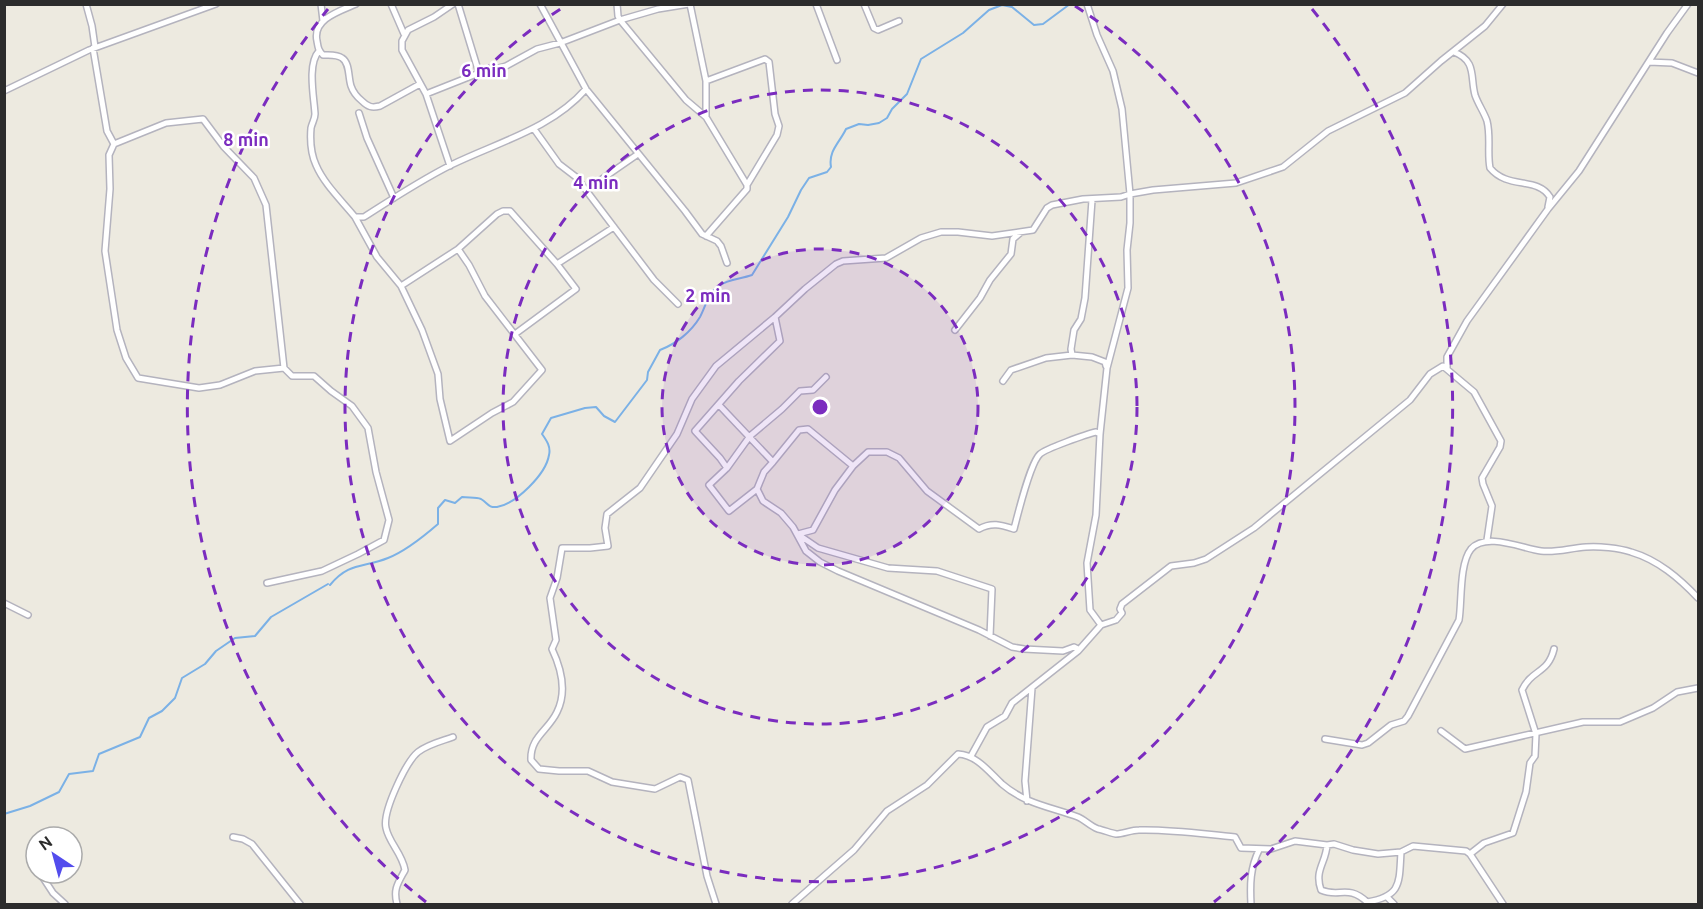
<svg xmlns="http://www.w3.org/2000/svg" width="1703" height="909" viewBox="0 0 1703 909" font-family="Ubuntu,sans-serif">
<style>
.lines{fill:none;stroke-linecap:round;stroke-linejoin:round}
.stream{stroke:#7bb1e6;stroke-width:2}
.minor-casing{stroke:#b4b3be;stroke-width:8}
.minor{stroke:#fff;stroke-width:5}
.ring{fill:none;stroke:#7b2cbf;stroke-width:3;stroke-dasharray:10 8}
.centre{fill:#7b2cbf;stroke:#fff;stroke-width:3}
.ring-label{font-size:18px;text-anchor:middle;font-weight:bold;fill:#7b2cbf;stroke:#fff;stroke-width:5;stroke-linejoin:round;paint-order:stroke}
</style>
<rect width="100%" height="100%" fill="#edeae0"/>
<g class="lines">
<!-- stream -->
<path class="stream" d="M330,585C349,562 363,568 388,558C406,551 423,537 438,524V508L445,500L455,503L462,497C468,498 476,497 481,499C488,503 488,508 497,507C516,504 546,474 549,455C551,447 547,441 542,434L551,418L585,408L596,407L604,416L615,422L647,380L648,372L660,350C676,344 691,332 700,317C706,306 708,292 720,285C729,279 741,279 752,275L788,217L801,190L809,178L827,172L831,167C828,151 840,142 846,129L859,124L868,125L879,123L887,118L892,109L907,94L921,59L963,33L989,10L1002,5L1012,7L1034,25L1043,24L1070,4
M4,814L30,806L59,792L69,774L93,771L99,754L140,737L149,718L162,711L175,698L182,678L205,664L216,651L235,638L255,636L271,617L328,584"/>
<defs>
<path id="minor" d="M86,4L92,26L95,47
M321,4L323,21
M356,4C340,11 312,19 317,41C318,47 318,50 323,55C329,55 337,54 342,58C350,63 348,77 351,86C353,92 357,97 362,101C368,107 372,108 380,106L420,84
M391,4L404,34
M458,4L479,73
M540,4L586,89L685,211L702,234L717,241L721,246L727,263
M617,4L618,16L620,20L686,100L706,117L747,185V189L706,236
M690,4L706,81V117
M816,4L837,60
M864,4L874,28L878,30L899,21
M1087,4L1097,35L1113,71L1122,109L1130,194V223L1127,250L1128,288L1107,368L1100,434L1096,515L1087,563L1090,610L1101,625
M93,48L107,131L114,144L109,155L110,189L105,251L117,330L126,358L138,378L199,388L220,385L255,371L284,368
M319,51C307,64 314,97 315,114C315,119 312,123 311,128C310,140 311,154 316,165C324,184 342,201 355,217H364C392,199 421,180 451,165C498,142 551,129 586,89
M1454,52C1477,61 1470,77 1475,95C1478,104 1484,112 1487,121C1491,137 1487,153 1490,168C1508,190 1537,176 1550,197L1548,207
M1649,62L1672,63L1698,73
M706,81L765,59L769,62L775,114L779,126L777,135L747,185
M4,91L89,50L216,4
M426,94L479,73L506,66L537,49L560,43L620,20L658,9L689,4
M359,113L367,138L394,198
M534,129L559,164L576,177L654,280L678,304
M114,144L166,123L203,119L224,147L254,178L266,205L284,368L292,376H314L331,391L352,406L368,428L376,472L389,520L384,540L358,554L322,571L267,583
M450,166L426,94L402,50V41L408,30L434,17L453,4
M586,190L638,154
M355,217L377,257L401,286L422,330L438,374L440,399L450,441L492,413L513,402L542,370L485,296L469,265L458,249
M557,264L614,227
M401,286L458,249L497,214L503,211H510L557,264L576,289L515,334
M955,330L980,298L990,280L1011,254L1013,239L1020,233
M1072,355L1071,349L1074,330L1081,319L1085,298L1092,200
M1447,369V357L1467,321L1548,209L1579,171L1667,33L1688,4
M1003,381L1011,370L1046,358L1072,355L1092,357L1105,362L1106,366
M719,405L773,462L764,472L757,489
M773,462L799,430L808,429L853,466L835,490L813,530L798,534
M853,466L868,452H887L899,458L927,491L979,529C992,522 1001,525 1014,529C1018,514 1030,463 1040,454C1045,449 1087,434 1096,432L1100,434
M727,468L750,436L782,409L800,391L813,390L826,377
M799,535L818,548L888,568L937,571L992,589L990,636
M4,603L28,615
M1078,649L1074,647L1063,651L1024,649L1012,647L979,630L838,571L820,562L806,551L793,527L781,513L763,501L757,489L729,511L709,485L727,468L720,458L695,431L739,381L780,341L775,317L805,289L836,264L843,261L886,258L921,238L941,232H958L992,236L1033,230L1047,208L1052,205L1083,199L1121,197L1130,194L1153,190L1236,183L1283,167L1328,131L1405,93L1441,61L1485,26L1503,4
M1441,731L1465,749L1583,722H1620L1653,708L1677,692L1698,688
M1325,739L1362,745L1368,743L1391,725L1404,721L1408,716L1459,620C1462,603 1459,564 1471,549C1486,532 1521,548 1541,551C1556,553 1570,548 1586,547C1599,546 1619,548 1631,552C1658,560 1679,578 1698,598
M971,756L987,727L1005,716L1012,703L1078,651L1101,625L1116,620L1122,613L1120,609L1122,604L1171,566L1194,563L1206,559L1254,528L1410,400L1430,374L1443,366L1474,392L1501,441L1500,447L1482,478L1483,484L1492,506L1487,540
M1027,801L1025,781L1032,688
M233,837L243,839L252,844L300,904
M1327,845C1326,863 1314,870 1321,890C1339,898 1348,884 1367,902C1402,896 1399,883 1401,852
M1470,854L1484,843L1513,833L1526,792L1530,763L1535,756L1536,734L1522,690C1532,669 1548,674 1554,649
M33,860L36,866
M40,873L53,893L65,904
M1387,897L1394,904
M397,904C393,889 398,883 405,870C402,853 389,843 386,828C382,812 406,762 418,752C428,744 442,741 453,737
M716,904L707,876L688,780L680,777L655,789L612,782L588,771H559L539,769L531,760C530,737 548,731 557,712C567,692 561,668 552,649L556,640L550,598L557,578L562,548H590L608,546L605,528L607,514L640,488L677,434L692,399L716,366L775,317
M792,904L854,850L887,811L927,785L958,754C977,755 989,772 1002,784C1025,804 1051,807 1078,817C1085,820 1090,826 1098,829C1103,830 1111,833 1116,834C1123,834 1131,830 1139,830C1171,829 1203,834 1235,837L1241,848L1271,849L1295,841L1327,845L1334,844L1353,850L1378,854L1401,852L1413,846L1466,851L1470,854L1503,904
M1251,904C1250,885 1250,868 1259,850"/>
</defs>
<!-- minor casing -->
<use href="#minor" class="minor-casing"/>
<!-- minor -->
<use href="#minor" class="minor"/>
</g>
<!-- distance rings -->
<circle cx="820" cy="407" r="158" fill="#7b2cbf" fill-opacity=".12"/>
<g class="ring">
<circle cx="820" cy="407" r="158"/>
<circle cx="820" cy="407" r="317"/>
<path d="M1075 6A475 475 0 1 1 565 6"/>
<path d="M426 902A633 633 0 0 1 328 9M1312 9A633 633 0 0 1 1214 902"/>
</g>
<circle cx="820" cy="407" r="9" class="centre"/>
<g class="ring-label">
<text x="484" y="77">6 min</text>
<text x="246" y="146">8 min</text>
<text x="596" y="189">4 min</text>
<text x="708" y="302">2 min</text>
</g>
<!-- border -->
<rect width="1703" height="909" fill="none" stroke="#2c2c2c" stroke-width="12"/>
<!-- north arrow -->
<g transform="translate(54 855) rotate(324)"><circle r="28" fill="#ffffff" stroke="#ababab" stroke-width="1.5"/>
<path d="M0-4.5L10 22L0 15L-10 22Z" fill="#534ced"/>
<text y="-9" font-size="16" font-weight="bold" text-anchor="middle" fill="#2c2c2c">N</text>
</g>
</svg>
